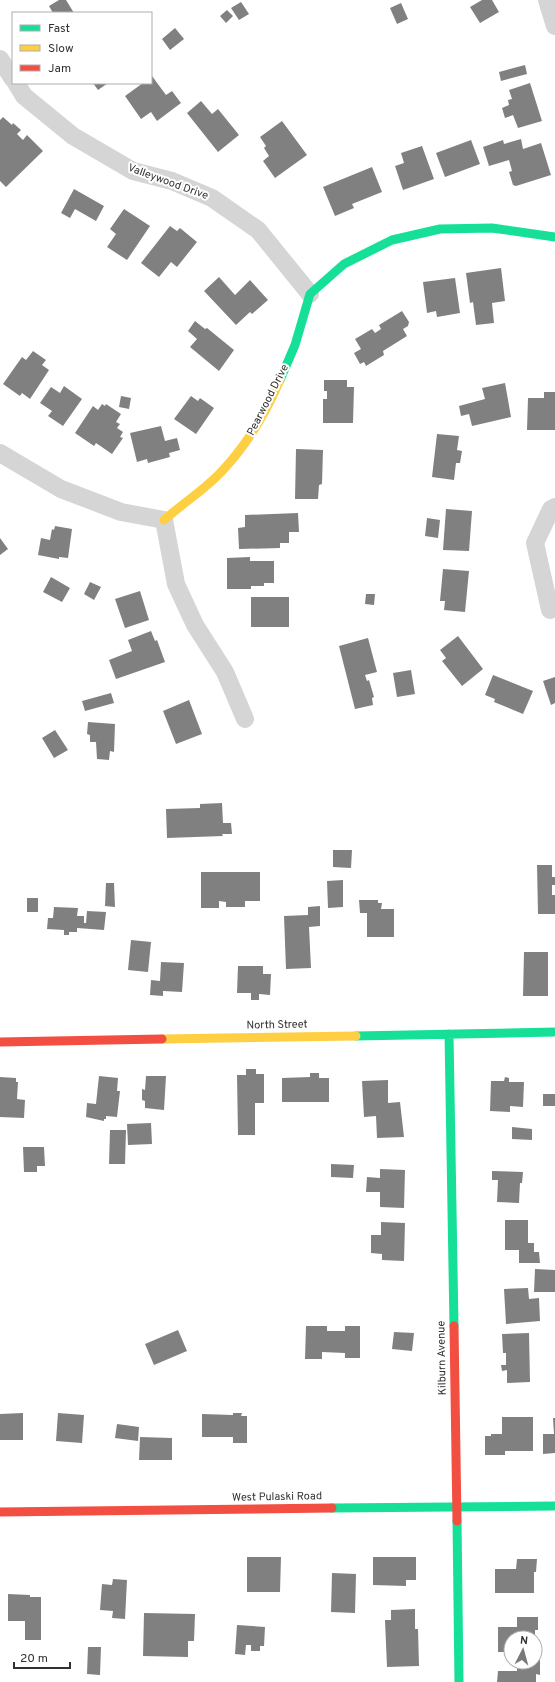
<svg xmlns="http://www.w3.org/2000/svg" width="555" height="1682" viewBox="0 0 555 1682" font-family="Overpass,sans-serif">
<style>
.building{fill:#808080}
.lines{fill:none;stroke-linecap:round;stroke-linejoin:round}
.street{stroke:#d5d5d5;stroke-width:18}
.fast{stroke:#16e098;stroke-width:9}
.slow{stroke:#ffcf43;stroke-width:9}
.jam{stroke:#f24e42;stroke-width:9}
.labels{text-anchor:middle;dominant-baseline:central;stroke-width:4;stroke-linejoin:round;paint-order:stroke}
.street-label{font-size:11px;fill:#313131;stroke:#fff}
</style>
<rect width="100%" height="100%" fill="#fff"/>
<!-- building -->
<path class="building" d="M59,0H66L74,13H53L49,6Z
M482,0H492L499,12L480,23L470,7Z
M241,2L249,14L239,20L231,8Z
M401,3L408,19L397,24L390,8Z
M227,10L233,16L226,23L220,16Z
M175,28L184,39L170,50L162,39Z
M525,65L527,74L501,81L499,72Z
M152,76L166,95L172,91L181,103L157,121L151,112L141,119L125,96L143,83H151Z
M93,83H108L98,90Z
M530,83L542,121L518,128L513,115L505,118L502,108L509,105L508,100L512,99L509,90Z
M201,101L212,114L218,109L239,135L218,152L187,113Z
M3,117L12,125L13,123L21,130L17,134L23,140L27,135L43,151L6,187L0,181V120Z
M282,121L307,155L275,178L263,161L269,156L264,148L266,146L260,137Z
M521,139L523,149L541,143L551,175L516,186L513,185L509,172L512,171L509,160L489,166L483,147L503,140L504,144Z
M471,140L480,164L445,177L436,153Z
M422,146L434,179L403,190L395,166L404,163L401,153Z
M372,167L382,192L352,204L354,208L335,216L323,187Z
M74,189L104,206L96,221L75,209L70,218L61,213Z
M124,209L150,226L127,260L107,247L116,234L110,229Z
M170,226L177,231L180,228L197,242L177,267L171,262L159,277L141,263Z
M501,268L505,301L492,303L494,323L476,325L473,302L470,303L466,273Z
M219,277L235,295L250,280L268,300L252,314L250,312L236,325L204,291Z
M455,278L460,313L437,317L436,311L427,313L423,282Z
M402,311L409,322L408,326L403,329L407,336L383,351L384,355L366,366L364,362L360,364L354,353L361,349L355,339L372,329L375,333L381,329L379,325Z
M195,321L205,329L207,328L234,350L219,371L190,347L197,339L188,331Z
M33,351L46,360L42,365L49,370L30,399L22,393L20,396L3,384L22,357L26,360Z
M324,380H347V387H354L353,423H323V399H327V391H324Z
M505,383L511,417L472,426L469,414L461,416L459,406L485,399L482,388Z
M64,386L82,399L63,426L48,416L52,411L40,403L51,387L60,393Z
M544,392H555V430H527L528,398H544Z
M121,396L131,398L129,409L119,407Z
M191,396L198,401L200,398L214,408L196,434L174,419Z
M102,404L105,406L106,404L121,414L116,422L120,424L117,428L123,432L120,437L123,438L112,454L96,443L94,446L75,433L93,406L98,410Z
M161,426L165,441L177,438L180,450L169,453L170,457L148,463L147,459L137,462L130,433Z
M437,434L459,436L457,450L462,451L460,463H456L454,480L432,477Z
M296,449L323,450L322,484L319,485L318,499H295Z
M446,509L472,511L469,551L443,550Z
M298,513L299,532H289V543H280V548L239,549L238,528L245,527V515Z
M427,518L440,520L438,538L425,536Z
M55,526L72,529L68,558L59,557V559L38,555L41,538L50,540L52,529L54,530Z
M0,538L8,549L0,555Z
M250,557V561H274V583H264V586H251V589H227V558Z
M443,569L469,571L465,612L444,610L445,601H440Z
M51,577L70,588L62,602L43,592Z
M90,582L101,587L94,600L84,594Z
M140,591L149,620L125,628L115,599Z
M366,594H375L374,605L365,604Z
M251,597H289V627H251Z
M151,631L155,641L157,640L165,662L116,679L109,660L132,651L128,640Z
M458,636L483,669L462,686L442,661L446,658L440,650Z
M368,638L377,672L365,675L367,681L369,680L374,697L372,698L373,705L355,709L339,646Z
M411,670L415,694L397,697L393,673Z
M493,675L533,691L523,714L494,702L495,699L485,695Z
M555,677V703L551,705L543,681Z
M111,693L114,703L85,711L82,701Z
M189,700L202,734L176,744L163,711Z
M88,722L115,724L114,752L110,751L109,760L97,759L96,742H90V735L87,734Z
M55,730L68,750L54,758L42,738Z
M222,803L223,823H231L232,834H222L223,836L167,838L166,809L200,808V804Z
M333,850H352L351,868L333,867Z
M537,865H552V877H555V885H552V895H555V914H538Z
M201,872H260V901H245V907H226V902L219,901V908H201Z
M343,880V907L328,908L327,881Z
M106,883H114L115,907L105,906Z
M27,898H38V912H27Z
M359,900H378V903H382L381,909H394V937H367V913H360Z
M320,906V926L309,927L311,968L286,969L284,916L308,915V907Z
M54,907L78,908L77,916H84V923H86L87,911L106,912L104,930L77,928V932H69V935H64V930L47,929L48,918H53Z
M131,940L151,942L148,972L128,970Z
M524,952H548V996H523Z
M161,962L184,963L182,992L163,991V996L150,995L151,980L160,981Z
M238,966H263V974H271L270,995L259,994V1000H251V993H237Z
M246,1069H256V1074H264V1103H255V1135H238L237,1075H246Z
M310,1073H319V1078H329V1102H282V1078L310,1077Z
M99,1076L118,1078L117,1091H120L117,1117L106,1116V1119H104V1121L86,1117L87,1103L96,1104Z
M146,1076H166L164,1110L145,1108V1101L142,1100V1089L145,1090Z
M0,1077L16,1078V1082H18L17,1099L25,1100L24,1118L0,1117Z
M505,1077L509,1078V1082H524L523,1107L510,1106V1112L490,1111L491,1081H504Z
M388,1080V1103L400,1102L404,1137L377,1138L376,1116L364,1117L362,1081Z
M543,1094H555V1106H543Z
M151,1123L152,1144L128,1145L127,1124Z
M512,1127L532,1129V1140L512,1139Z
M110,1130H126L125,1164H109Z
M23,1147H44L45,1166H37V1172H24Z
M331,1164L354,1165L353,1178L331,1177Z
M380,1169L405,1170L404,1208L380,1207V1192H366L367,1177L380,1178Z
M492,1171L523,1172L522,1183H520L519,1203L497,1202L498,1180H492Z
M505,1220H528V1243H534V1252H539L540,1263H519V1250H505Z
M381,1222L405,1223L404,1261L382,1260V1254L371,1253V1235H381Z
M535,1269L555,1270V1292H534Z
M528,1288L529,1299L539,1298L540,1321L506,1324L504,1289Z
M306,1326H327V1331H345V1326H360V1358H345V1353L322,1352V1359H305Z
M178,1330L187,1351L154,1365L145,1344Z
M394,1332L414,1333L412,1351L392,1349Z
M529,1333L530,1382L507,1383V1370L502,1371L501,1365H506V1353H503L502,1334Z
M23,1413V1440H0V1414Z
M58,1413L84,1415L82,1443L56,1441Z
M233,1413H242L241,1416H247V1443H233V1437H202V1414L233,1415Z
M502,1417H533V1451H505V1455H485V1436H491V1434H502Z
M553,1418H555V1453L543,1454V1434H554Z
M117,1424L139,1427L138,1441L115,1438Z
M140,1437L172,1438V1460H139Z
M247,1557H281L280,1592H247Z
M373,1557H416V1580H406V1586L373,1585Z
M517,1559H537L536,1572H534V1593H495V1569H516Z
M332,1573L356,1574L355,1613L331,1612Z
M113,1579L127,1580L125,1619L112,1618L113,1611L100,1610L102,1584L112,1585Z
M8,1594L30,1595V1597H41V1640H25V1621H8Z
M415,1609V1629H418L419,1666L387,1667L385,1620H391V1610Z
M144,1613L195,1614L194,1641H188V1657L143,1656Z
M517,1617H538V1630H535V1638H511V1652H498V1627H517Z
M237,1625L265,1627L264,1646H260V1651H251V1645H246L245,1655L235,1654Z
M88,1647H101L100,1675L87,1674Z
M535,1660H540V1675L536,1674V1682H497L498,1671H517V1662H535Z"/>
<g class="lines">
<!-- street -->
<path class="street" d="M547,0L555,26
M0,59L13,79
M16,83L24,96L73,136L133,171L172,181L212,198L258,230L310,294
M0,453L61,489L121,512L164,520L176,584L195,625L225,672L245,719
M550,610L535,543L551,509L555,507"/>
<!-- fast -->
<path class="fast" d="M280,380L295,345L310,294L344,264L392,240L440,229L492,228L555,237
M449,1034L454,1326
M356,1036L555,1032
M332,1508L555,1506
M457,1521L459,1682"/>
<!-- slow -->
<path class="slow" d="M164,520C182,504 207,488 223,470C247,444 266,413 280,380
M162,1039L356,1036"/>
<!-- jam -->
<path class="jam" d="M0,1042L162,1039
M454,1326L457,1521
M0,1512L332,1508"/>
</g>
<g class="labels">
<!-- street labels -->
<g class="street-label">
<text transform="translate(168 182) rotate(20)">Valleywood Drive</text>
<text transform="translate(268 400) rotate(-63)">Pearwood Drive</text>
<text transform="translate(277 1025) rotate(-1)">North Street</text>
<text transform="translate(442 1358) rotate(-91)">Kilburn Avenue</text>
<text transform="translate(277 1497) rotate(-1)">West Pulaski Road</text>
</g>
</g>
<!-- legend -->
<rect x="12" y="12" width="140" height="72" fill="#ffffff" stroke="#adadad"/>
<rect x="20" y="25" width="20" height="6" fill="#16e098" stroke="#adadad"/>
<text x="48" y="32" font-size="12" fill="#313131">Fast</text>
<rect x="20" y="45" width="20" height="6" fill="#ffcf43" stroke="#adadad"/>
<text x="48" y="52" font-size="12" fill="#313131">Slow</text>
<rect x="20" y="65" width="20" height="6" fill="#f24e42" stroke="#adadad"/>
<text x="48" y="72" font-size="12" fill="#313131">Jam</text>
<!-- north arrow -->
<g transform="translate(523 1650) rotate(6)"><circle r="19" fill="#ffffff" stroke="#adadad"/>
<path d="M0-3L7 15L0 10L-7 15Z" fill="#797979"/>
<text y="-6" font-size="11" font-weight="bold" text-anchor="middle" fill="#313131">N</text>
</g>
<!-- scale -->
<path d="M14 1662v6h56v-6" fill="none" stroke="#313131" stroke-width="2"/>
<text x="20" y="1662" font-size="12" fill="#313131" stroke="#ffffff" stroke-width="3" paint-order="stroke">20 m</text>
</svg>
